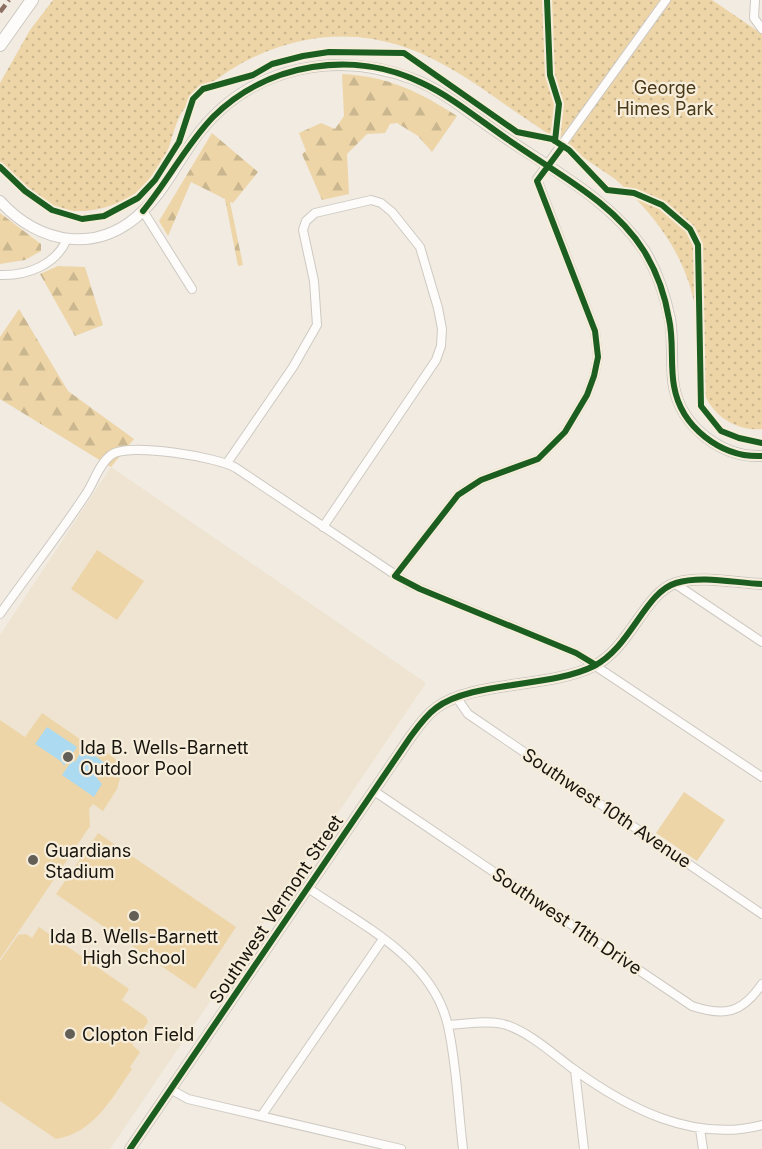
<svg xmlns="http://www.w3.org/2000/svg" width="762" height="1149" viewBox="0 0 762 1149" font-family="Inter,sans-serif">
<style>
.built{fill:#eee4d1}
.grass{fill:#edd5a8}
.forest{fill:url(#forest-firs)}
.park{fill:url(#park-dots)}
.water{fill:#acdaf0}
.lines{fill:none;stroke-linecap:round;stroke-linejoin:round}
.minor-casing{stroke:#cec9c2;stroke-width:10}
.tertiary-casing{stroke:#cec9c2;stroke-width:12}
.secondary-casing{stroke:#cec9c2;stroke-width:12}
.primary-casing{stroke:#cec9c2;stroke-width:14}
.minor{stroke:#fdfcfa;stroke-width:8}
.tertiary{stroke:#fdfcfa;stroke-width:10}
.secondary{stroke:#fdfcfa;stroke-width:10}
.primary{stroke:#fdfcfa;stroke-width:12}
.quiet{stroke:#8d6e63;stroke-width:4.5;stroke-dasharray:9 4.5;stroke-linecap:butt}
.cycleway-casing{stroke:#f7eddb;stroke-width:10}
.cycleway{stroke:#1b5e20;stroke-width:6}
.poi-dot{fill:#635f57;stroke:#f7eddb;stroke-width:2}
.labels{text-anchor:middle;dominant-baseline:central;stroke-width:4.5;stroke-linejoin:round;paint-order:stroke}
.park-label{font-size:18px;fill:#4a3a18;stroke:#f7eddb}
.poi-label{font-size:18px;fill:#17140d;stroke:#f7eddb;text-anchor:start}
.street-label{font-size:18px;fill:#17140d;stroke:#f7eddb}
</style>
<defs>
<pattern id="forest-firs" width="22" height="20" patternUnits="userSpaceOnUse" patternTransform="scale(1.5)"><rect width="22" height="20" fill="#edd5a8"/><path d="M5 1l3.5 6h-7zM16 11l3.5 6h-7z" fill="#cab68f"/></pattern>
<pattern id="park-dots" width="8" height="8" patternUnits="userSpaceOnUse" patternTransform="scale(1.5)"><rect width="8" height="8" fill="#edd5a8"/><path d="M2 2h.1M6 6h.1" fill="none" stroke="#cab68f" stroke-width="1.8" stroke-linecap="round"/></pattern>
</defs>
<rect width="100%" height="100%" fill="#f1ebe1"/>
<!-- built -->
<path class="built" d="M111,467L426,683L110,1149H0V635Z"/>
<!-- grass -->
<path class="grass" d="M97,550L144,581L117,620L71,589Z
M42,713L87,744C99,745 118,759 123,768L117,789L103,811L93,804L89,809L90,826L0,959V720L25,737Z
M684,792L725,820L697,861L656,833Z
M98,833L236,927L195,989L56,894Z
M39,927L129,989L122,1000L146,1017L148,1022L132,1045L140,1052L130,1067L132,1069C112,1098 94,1133 56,1139L0,1101V961L18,935L26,934L32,938Z"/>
<!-- forest -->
<path class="forest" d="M342,74C387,76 420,92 457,116L432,152L418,136L397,123L390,124L385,133L367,134L347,154L349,194L322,200L302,154L306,151L299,133L321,123L335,129L344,116Z
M212,133L258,172L233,203L230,202L243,265L238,266L225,199L191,182L168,236L159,221Z
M0,213L41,244V251L25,260L0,264Z
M58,266L85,267L103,325L75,336L40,274Z
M19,309L68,391L134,439L111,467L0,399V337Z"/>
<!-- park -->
<path class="park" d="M53,0H712L762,34V429C729,432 703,407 699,375C697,361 700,347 699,333C698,317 694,299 689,283C675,241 648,208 615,179C581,156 547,133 513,110C469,79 427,48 373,39C313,29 249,50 204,90C198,96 189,102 184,109C173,124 171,150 160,168C136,206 76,226 37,198C23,188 12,175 0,164V83L30,30Z"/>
<!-- water -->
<path class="water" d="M47,727L77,747L64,766L62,762L35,744Z
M83,747L109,766L103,775L99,773L96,777L102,784L94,797L62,775L71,762L76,761Z"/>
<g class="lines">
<defs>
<path id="minor" d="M755,0L754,18L762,29
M143,211L192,289
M0,275C27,276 56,265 67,239
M227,463L293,367L317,325L314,281L303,230L306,221L315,213L371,200L381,203L392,212L420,247L438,308L442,329L441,346L436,360L323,527
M395,576L458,495L481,480L538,459L565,432L587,395L594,376L598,357L595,331L537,179L666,0
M674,583L762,642
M0,614C28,574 59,535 86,494C94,482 99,464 111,455C128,442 218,457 236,468L409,584L576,653L762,777
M457,698L468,714L762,914
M374,791L692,1006C725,1017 742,1013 762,984
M308,888C360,924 433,958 448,1026C457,1066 458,1109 463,1149
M448,1025C466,1024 486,1020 503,1024C528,1031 552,1053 572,1068C627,1108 693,1143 762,1125
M575,1070L584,1149
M170,1089L188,1099L401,1149
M262,1115L383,939
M700,1129L703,1149"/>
<path id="tertiary" d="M130,1149L409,739C417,728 425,716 436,708C471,681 550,688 594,666C631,647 645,592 676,583C702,575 735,583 762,584"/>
<path id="secondary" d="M0,201C39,245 100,255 144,210C167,187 181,155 202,129C254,66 338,50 413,79C443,90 470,114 497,132C547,167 609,198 644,250C657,271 665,295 670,319C674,342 670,365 674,387C682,427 722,458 762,456"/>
<path id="primary" d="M0,45L32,0"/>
</defs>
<!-- minor casing -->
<use href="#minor" class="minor-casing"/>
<!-- tertiary casing -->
<use href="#tertiary" class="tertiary-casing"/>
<!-- secondary casing -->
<use href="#secondary" class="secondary-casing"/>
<!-- primary casing -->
<use href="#primary" class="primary-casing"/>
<!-- minor -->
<use href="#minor" class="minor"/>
<!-- tertiary -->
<use href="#tertiary" class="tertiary"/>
<!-- secondary -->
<use href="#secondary" class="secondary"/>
<!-- primary -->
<use href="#primary" class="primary"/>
<!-- quiet -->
<path class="quiet" d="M0,12L9,0"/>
<defs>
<path id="cycleway" d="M547,0L550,75L559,104L555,141
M563,146L537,181L595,331L598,357L594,376L587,395L565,432L538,459L481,480L458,495L395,576L420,589L576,653L596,665
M0,167L25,191L52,210L82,219L104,216L138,198L155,180L179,142L193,99L203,89L253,75L272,64L303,56L329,52L404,53L517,132L552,139L569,150L607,190L634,193L662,205L690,229L698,245L701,406L721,431L739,438L762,443
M143,211C168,181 186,145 213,117C267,63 354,49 422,83C454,98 483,123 513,143C559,175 614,203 644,251C657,272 665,295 669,319C674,341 670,364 674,386C681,427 721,458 762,456
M130,1149L409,739C417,728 425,716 436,708C471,681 550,688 594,666C631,647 645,592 676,583C702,575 735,583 762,584"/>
</defs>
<!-- cycleway casing -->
<use href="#cycleway" class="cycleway-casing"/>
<!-- cycleway -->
<use href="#cycleway" class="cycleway"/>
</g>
<!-- markers -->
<g class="poi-dot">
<circle cx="68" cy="757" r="6"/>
<circle cx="33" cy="860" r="6"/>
<circle cx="134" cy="916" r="6"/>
<circle cx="70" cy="1034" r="6"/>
</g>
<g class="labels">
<!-- park labels -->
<g class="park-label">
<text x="665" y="87">George<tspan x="665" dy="21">Himes Park</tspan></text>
</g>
<!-- poi labels -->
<g class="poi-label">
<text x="80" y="747">Ida B. Wells-Barnett<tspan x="80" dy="21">Outdoor Pool</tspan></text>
<text x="45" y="850">Guardians<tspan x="45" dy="21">Stadium</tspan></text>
<text x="134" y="936" text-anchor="middle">Ida B. Wells-Barnett<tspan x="134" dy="21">High School</tspan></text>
<text x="82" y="1034">Clopton Field</text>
</g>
<!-- street labels -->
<g class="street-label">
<text transform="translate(607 808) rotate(34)">Southwest 10th Avenue</text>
<text transform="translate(276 909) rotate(-56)">Southwest Vermont Street</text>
<text transform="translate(567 921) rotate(34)">Southwest 11th Drive</text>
</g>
</g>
</svg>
